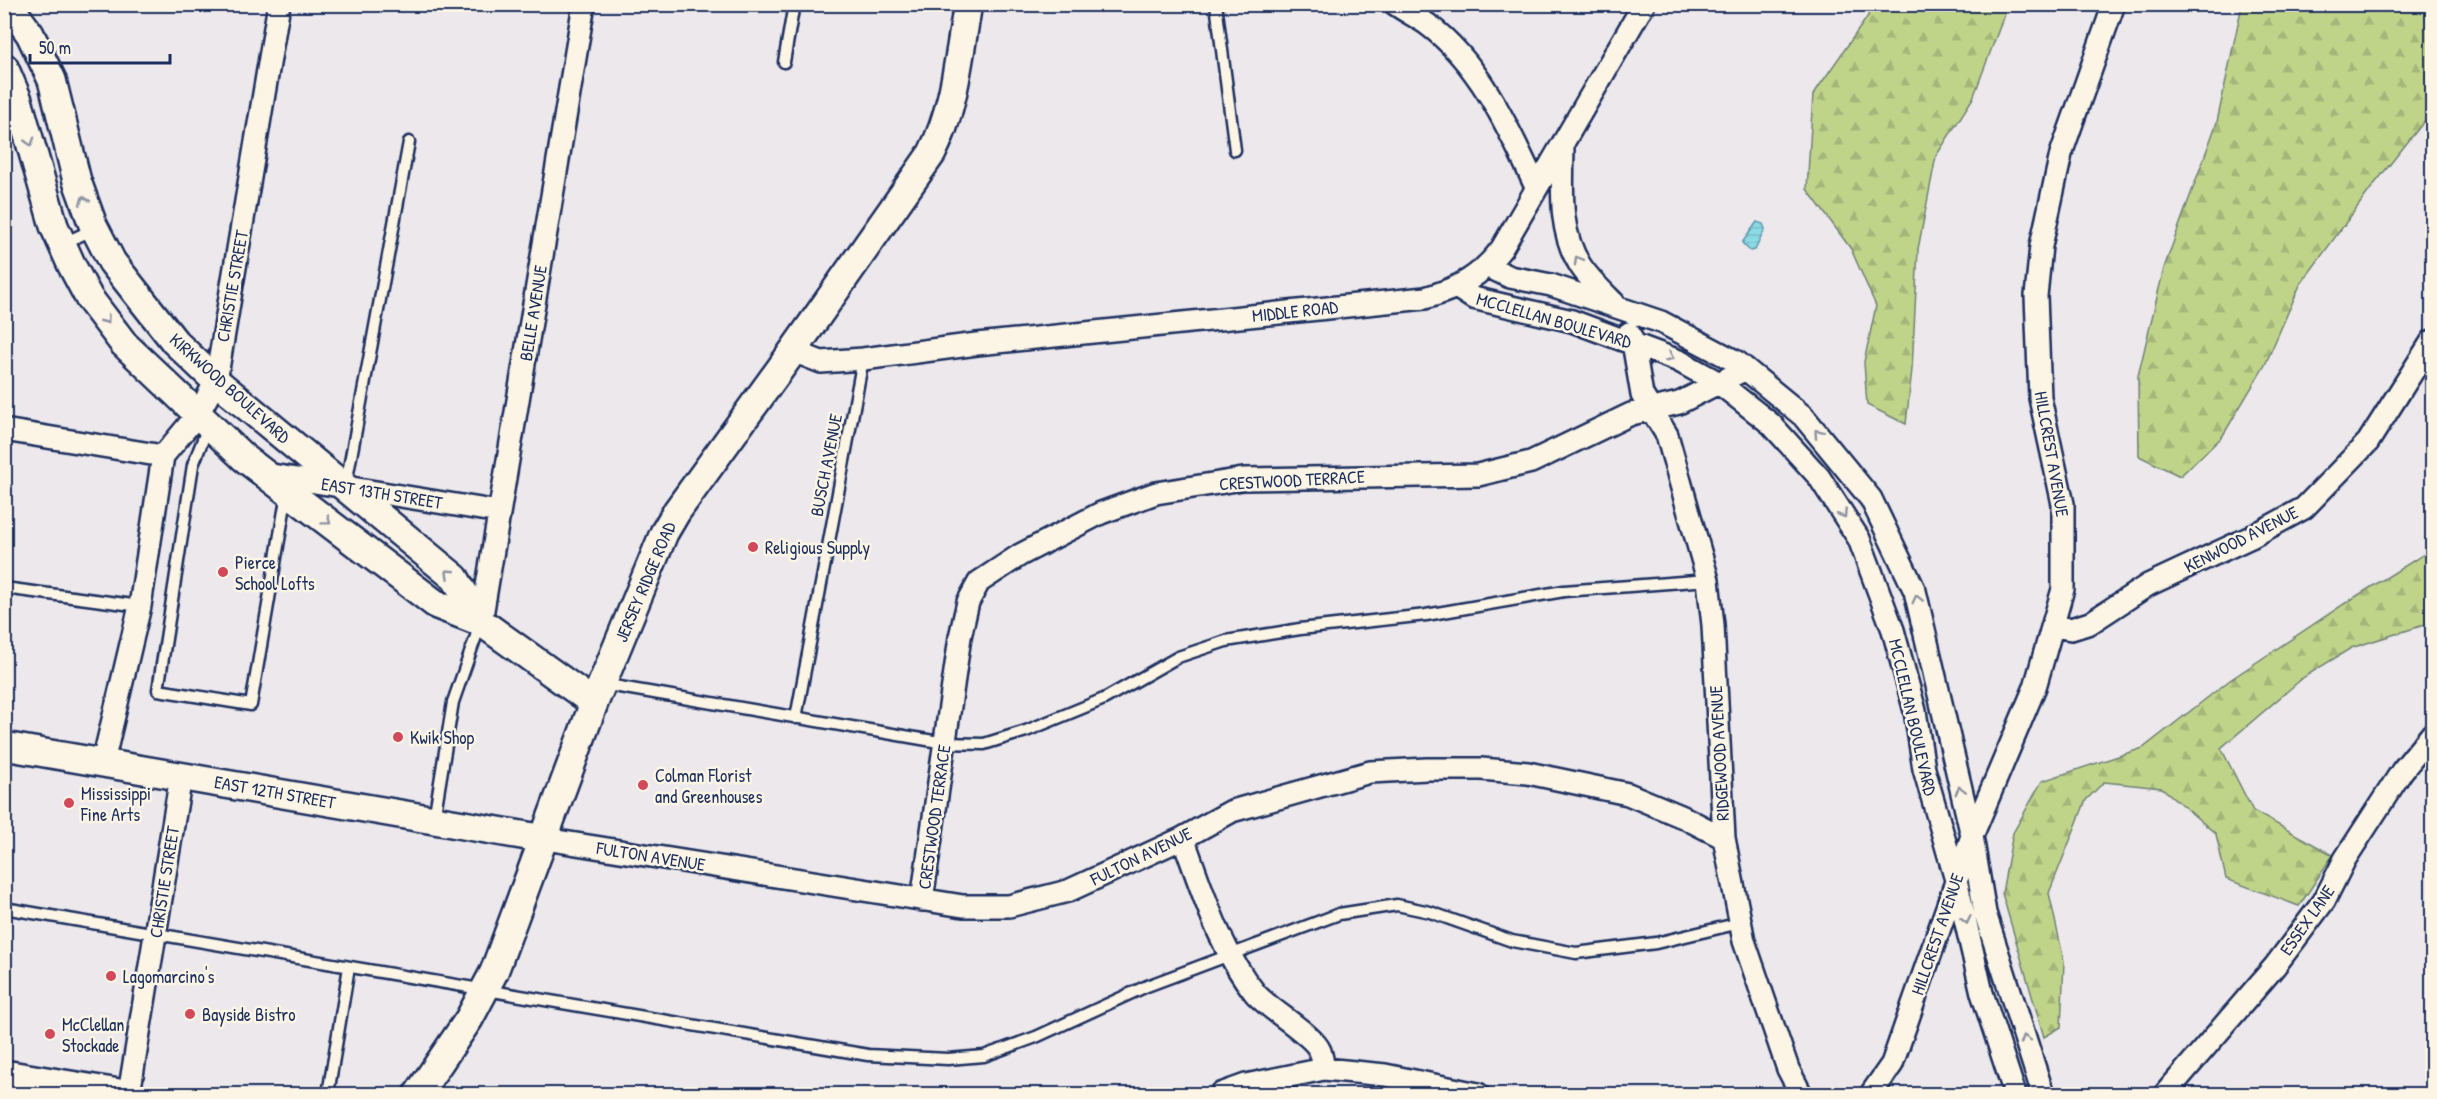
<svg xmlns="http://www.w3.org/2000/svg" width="2437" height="1099" viewBox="0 0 2437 1099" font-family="'Patrick Hand',sans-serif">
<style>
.forest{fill:url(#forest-firs);stroke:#6e8274;stroke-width:1.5}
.water{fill:url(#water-rules);stroke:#5e96af;stroke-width:1.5}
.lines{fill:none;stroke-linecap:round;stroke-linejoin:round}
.service-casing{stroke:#1b2f5e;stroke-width:15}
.minor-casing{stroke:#1b2f5e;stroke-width:26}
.tertiary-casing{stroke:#1b2f5e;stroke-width:32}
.service{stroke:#fcf5e5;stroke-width:10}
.minor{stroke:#fcf5e5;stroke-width:21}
.tertiary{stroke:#fcf5e5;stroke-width:27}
.oneway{stroke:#8c92a2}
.poi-dot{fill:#d1495b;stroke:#fcf5e5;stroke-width:2}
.labels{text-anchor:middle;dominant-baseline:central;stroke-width:5;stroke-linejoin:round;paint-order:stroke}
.street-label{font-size:18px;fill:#1b2f5e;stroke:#fcf5e5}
.poi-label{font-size:18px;fill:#1b2f5e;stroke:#fcf5e5;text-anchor:start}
</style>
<defs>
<pattern id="forest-firs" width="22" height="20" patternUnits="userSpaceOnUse" patternTransform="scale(1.5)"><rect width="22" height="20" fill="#c0d489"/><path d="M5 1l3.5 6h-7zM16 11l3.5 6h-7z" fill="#a4b679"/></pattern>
<pattern id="water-rules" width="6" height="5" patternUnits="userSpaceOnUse" patternTransform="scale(1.5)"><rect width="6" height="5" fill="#8bdbe5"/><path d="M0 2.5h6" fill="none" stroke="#77bcc7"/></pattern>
</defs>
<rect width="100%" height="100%" fill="#ece8ec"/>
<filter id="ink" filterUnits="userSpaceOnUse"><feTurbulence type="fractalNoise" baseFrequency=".0167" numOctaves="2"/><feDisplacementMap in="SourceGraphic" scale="12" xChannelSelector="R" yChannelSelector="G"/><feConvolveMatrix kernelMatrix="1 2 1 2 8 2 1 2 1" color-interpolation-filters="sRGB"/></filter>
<g filter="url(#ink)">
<!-- forest -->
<path class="forest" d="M1870,5H2008L1973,98L1936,156L1918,249L1912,369L1906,424L1867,405L1864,362L1876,306L1851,249L1807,189L1813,95L1868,16Z
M2242,5H2432V96L2430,114L2372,187L2300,285L2265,365L2222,437L2180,476L2139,456L2138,376L2164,268L2217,122Z
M2432,549V616L2424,625L2351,648L2304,677L2221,748L2253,811L2333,855L2299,906L2226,879L2216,834L2162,788L2104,782L2086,800L2049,893L2064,961L2061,1027L2044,1037L2002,893L2013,833L2042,781L2143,748L2230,680L2344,604Z"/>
<!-- water -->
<path class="water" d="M1757,222L1763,224L1765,229L1755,250L1750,251L1742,243Z"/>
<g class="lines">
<defs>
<path id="service" d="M1216,4L1235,150
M784,62L794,4
M62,244L94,229
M209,424L193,465L158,690L251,705L287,493
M346,484L409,142
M4,588L140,606
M602,684L945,743L984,744L1026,731L1104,699L1178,657L1226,641L1300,629L1426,615L1564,591L1708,580
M796,718L863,359
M434,819L453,702L481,622
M4,908L868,1055L948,1059L984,1056L1036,1037L1147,986L1339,914L1397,905L1430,912L1512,941L1576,953L1656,943L1740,923
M328,1094L349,967"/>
<path id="minor" d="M1395,4C1405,11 1417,17 1427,24C1480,63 1509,129 1536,187
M1563,143C1563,184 1557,229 1580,265C1589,279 1602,291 1614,303
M1487,266L1510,277L1551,285L1661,322L1737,362L1803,416L1871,499L1915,591L1972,836L1985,913L2043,1094
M1456,287L1473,298L1572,321L1679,361L1719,383L1771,424L1819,477L1859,539L1893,630L1915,711L1924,769L1956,880L1982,993L2015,1094
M1629,333L1633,342L1642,395L1667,435L1708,580L1713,625L1724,838L1744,941L1788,1069L1801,1094
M793,351L821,362L863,359L977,344L1425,298C1460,288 1480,277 1502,248L1644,4
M4,430L163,456
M266,474L499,512
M481,622L584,4
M2054,626L2071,629L2090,623L2148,585L2251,537L2304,508L2368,442L2432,341
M103,762L140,606L163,456L198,414L216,381L279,4
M1183,838C1202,889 1219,949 1255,993C1269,1010 1313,1034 1320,1051C1322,1057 1323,1063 1324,1069
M545,839L963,906H1009L1068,891L1183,838L1232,811L1370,772L1427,769H1481L1528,773L1628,794L1683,817L1724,838
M922,900L960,637L968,602L979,582L1020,555L1101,513L1156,493L1243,479L1478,475L1531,462L1631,414L1679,403L1746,369
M129,1094L181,776
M1221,1094L1246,1085L1324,1069L1385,1075L1478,1094
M1871,1094L1892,1064L1972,836L2035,687L2063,589V504L2040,398L2036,296L2041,246L2061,154L2114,4
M2165,1094L2275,966L2324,901L2345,859L2402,771L2432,734"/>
<path id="tertiary" d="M8,4L30,34L52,80L77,181L93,225L112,262L175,342L216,381L455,578L481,622
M4,67L18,100L54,226L72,266L89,298L124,344L243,457L287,491L437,605L481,622L594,703
M4,746L545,839
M4,1074L125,1094
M418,1094L469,1019L494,972L594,703L664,533L677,511L793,351L932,153C955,108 959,54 968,4"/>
</defs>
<!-- service casing -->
<use href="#service" class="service-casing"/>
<!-- minor casing -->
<use href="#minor" class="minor-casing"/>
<!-- tertiary casing -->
<use href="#tertiary" class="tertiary-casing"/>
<!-- service -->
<use href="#service" class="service"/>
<!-- minor -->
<use href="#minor" class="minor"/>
<!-- tertiary -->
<use href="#tertiary" class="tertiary"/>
</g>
<!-- one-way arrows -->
<defs><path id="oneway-chevron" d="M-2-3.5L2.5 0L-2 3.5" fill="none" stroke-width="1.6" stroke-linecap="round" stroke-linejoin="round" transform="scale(1.5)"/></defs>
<g class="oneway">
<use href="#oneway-chevron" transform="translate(30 142) rotate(74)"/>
<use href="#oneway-chevron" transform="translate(84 200) rotate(-109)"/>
<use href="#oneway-chevron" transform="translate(1578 260) rotate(-120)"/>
<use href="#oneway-chevron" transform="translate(106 320) rotate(53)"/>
<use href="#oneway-chevron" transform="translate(1670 357) rotate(23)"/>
<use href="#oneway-chevron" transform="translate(1818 433) rotate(-131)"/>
<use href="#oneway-chevron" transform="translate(1843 514) rotate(58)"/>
<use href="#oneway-chevron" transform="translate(327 521) rotate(37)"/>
<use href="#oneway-chevron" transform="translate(449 573) rotate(-137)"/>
<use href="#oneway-chevron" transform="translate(1917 599) rotate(-104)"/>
<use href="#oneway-chevron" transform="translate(1960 790) rotate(-104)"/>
<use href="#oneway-chevron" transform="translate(1966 920) rotate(77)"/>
<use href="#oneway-chevron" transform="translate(2025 1039) rotate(-108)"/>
</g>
</g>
<!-- markers -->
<g class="poi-dot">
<circle cx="753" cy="547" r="6"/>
<circle cx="223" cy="572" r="6"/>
<circle cx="398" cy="737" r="6"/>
<circle cx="643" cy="785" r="6"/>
<circle cx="69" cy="803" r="6"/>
<circle cx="111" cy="976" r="6"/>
<circle cx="190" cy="1014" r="6"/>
<circle cx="50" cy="1034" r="6"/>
</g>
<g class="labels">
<!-- street labels -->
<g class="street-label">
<text transform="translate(232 286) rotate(-80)">CHRISTIE STREET</text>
<text transform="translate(1295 311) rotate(-6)">MIDDLE ROAD</text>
<text transform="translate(533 313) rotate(-81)">BELLE AVENUE</text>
<text transform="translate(1554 320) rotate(16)">MCCLELLAN BOULEVARD</text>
<text transform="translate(230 388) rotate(42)">KIRKWOOD BOULEVARD</text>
<text transform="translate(2052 454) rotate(80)">HILLCREST AVENUE</text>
<text transform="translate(826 465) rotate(-79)">BUSCH AVENUE</text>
<text transform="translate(1292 480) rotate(-3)">CRESTWOOD TERRACE</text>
<text transform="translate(382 493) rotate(9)">EAST 13TH STREET</text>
<text transform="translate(2241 539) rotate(-27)">KENWOOD AVENUE</text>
<text transform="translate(645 582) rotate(-67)">JERSEY RIDGE ROAD</text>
<text transform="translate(1913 717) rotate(77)">MCCLELLAN BOULEVARD</text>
<text transform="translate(1719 753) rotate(-93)">RIDGEWOOD AVENUE</text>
<text transform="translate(275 792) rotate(10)">EAST 12TH STREET</text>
<text transform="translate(934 817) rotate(-82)">CRESTWOOD TERRACE</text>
<text transform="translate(651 856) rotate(9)">FULTON AVENUE</text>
<text transform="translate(1141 856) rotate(-26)">FULTON AVENUE</text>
<text transform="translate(164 882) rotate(-81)">CHRISTIE STREET</text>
<text transform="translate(2307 920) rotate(-55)">ESSEX LANE</text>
<text transform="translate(1937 934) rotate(-71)">HILLCREST AVENUE</text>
</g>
<!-- poi labels -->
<g class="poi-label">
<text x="765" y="547">Religious Supply</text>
<text x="235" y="562">Pierce<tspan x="235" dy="21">School Lofts</tspan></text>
<text x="410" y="737">Kwik Shop</text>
<text x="655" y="775">Colman Florist<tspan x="655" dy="21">and Greenhouses</tspan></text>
<text x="81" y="793">Mississippi<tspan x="81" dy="21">Fine Arts</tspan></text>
<text x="123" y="976">Lagomarcino's</text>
<text x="202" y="1014">Bayside Bistro</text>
<text x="62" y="1024">McClellan<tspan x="62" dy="21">Stockade</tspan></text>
</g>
</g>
<!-- margin -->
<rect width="2437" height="1099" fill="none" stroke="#fcf5e5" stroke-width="24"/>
<rect x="12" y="12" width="2413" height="1075" fill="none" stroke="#1b2f5e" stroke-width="2" filter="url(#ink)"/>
<!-- scale -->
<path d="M30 54v9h140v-9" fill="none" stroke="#1b2f5e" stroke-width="3"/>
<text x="39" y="54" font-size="18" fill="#1b2f5e" stroke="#fcf5e5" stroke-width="4.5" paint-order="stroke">50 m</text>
</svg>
